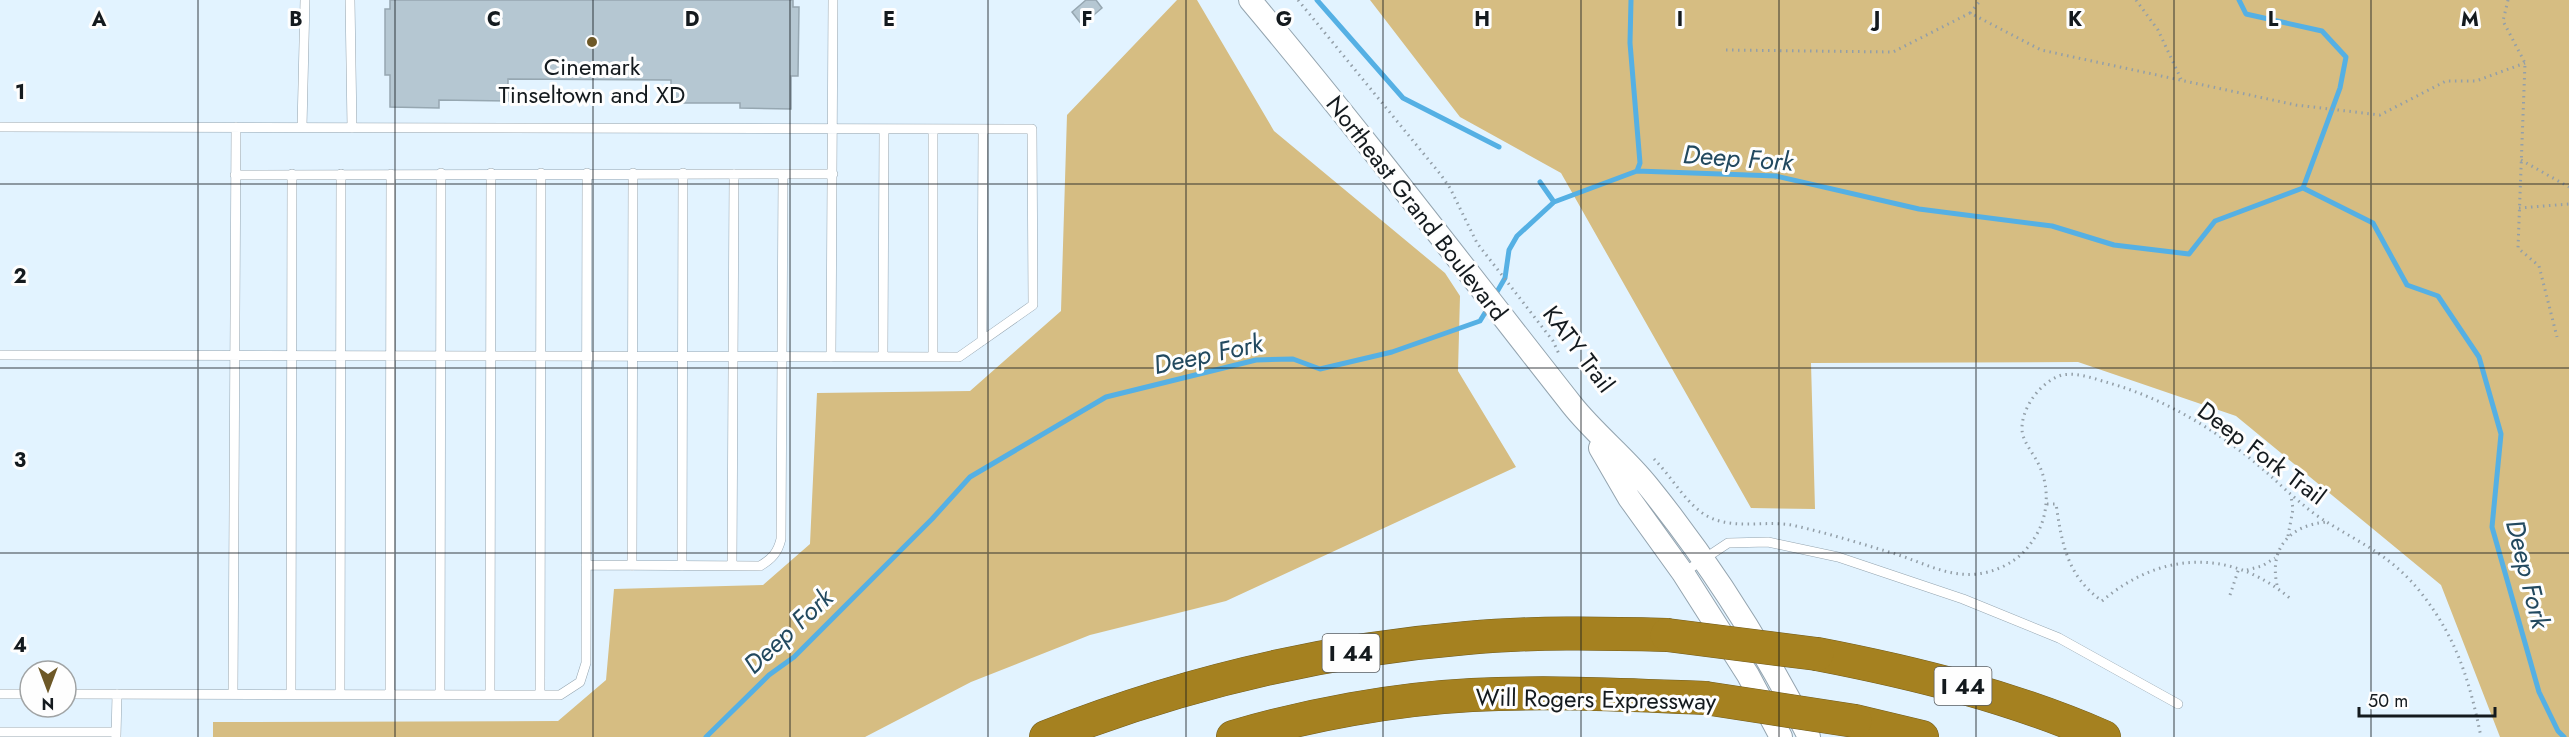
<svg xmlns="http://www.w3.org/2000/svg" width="2569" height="737" viewBox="0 0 2569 737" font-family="Jost,sans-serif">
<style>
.green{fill:#d6bd82}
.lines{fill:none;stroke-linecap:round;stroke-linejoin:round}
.stream{stroke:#55b0e4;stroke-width:5}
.building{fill:#b5c7d2;stroke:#96a7b1;stroke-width:1.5}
.service-casing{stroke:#94a4af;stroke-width:10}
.tertiary-casing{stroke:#94a4af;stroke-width:24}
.motorway-casing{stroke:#725d1f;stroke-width:34}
.path{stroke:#939fa8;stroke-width:3;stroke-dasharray:1.5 4.5;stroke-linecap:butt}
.service{stroke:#fff;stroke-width:9}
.tertiary{stroke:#fff;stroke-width:22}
.motorway{stroke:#a58120;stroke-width:33}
.motorway-bridge-casing{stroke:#725d1f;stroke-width:34;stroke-linecap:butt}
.motorway-bridge{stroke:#a58120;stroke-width:33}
.grid{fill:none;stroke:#141a1e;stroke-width:1.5;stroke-opacity:0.55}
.poi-dot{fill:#6d5827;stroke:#fefefe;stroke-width:2}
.labels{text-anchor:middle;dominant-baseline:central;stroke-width:6;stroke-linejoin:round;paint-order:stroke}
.shield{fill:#fefefe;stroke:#5a5e61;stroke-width:1.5}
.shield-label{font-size:22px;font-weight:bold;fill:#141a1e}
.poi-label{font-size:24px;fill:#141a1e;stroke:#fefefe}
.street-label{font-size:24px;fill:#141a1e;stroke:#fefefe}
.water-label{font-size:26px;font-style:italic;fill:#22495f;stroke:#fefefe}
.grid-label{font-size:20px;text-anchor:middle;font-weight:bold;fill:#141a1e;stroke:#fefefe;stroke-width:6;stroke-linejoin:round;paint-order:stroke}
</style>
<rect width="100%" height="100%" fill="#e2f3ff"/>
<!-- green -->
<path class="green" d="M1177,0H1197L1274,131L1445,273L1460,296L1458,371L1516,467L1226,601L1090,635L971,682L865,737H213V722L558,721L606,680L614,589L763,585L810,544L817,393L970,391L1061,311L1067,115Z
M1370,0H2569V737H2500L2441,585L2236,416L2078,362L1811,363L1815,509L1751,508L1561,173L1460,117Z"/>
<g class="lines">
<!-- stream -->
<path class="stream" d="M1317,0L1403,98L1499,147
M1631,0L1630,43L1640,163L1637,171
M2239,0L2246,14L2322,31L2346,57L2340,88L2303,188
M1540,182L1554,202
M2303,188L2373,223L2407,285L2438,296L2479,357L2501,434L2492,527L2539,692L2558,731L2564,737
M1494,297L1505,278L1509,250L1517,236L1554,202L1637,171L1776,176L1919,209L2052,226L2114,245L2189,254L2215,221L2303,188
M706,737L769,675L794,657L932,519L970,477L1106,397L1256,360L1293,359L1320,369L1392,352L1480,321L1488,308"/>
</g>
<!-- building -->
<path class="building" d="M390,0H793V7H799L798,76H791V109L740,108V103H671V80L508,79V101L439,100V108L390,107V75H385V9H390Z
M1086,0H1096L1102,8L1082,25L1072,12Z"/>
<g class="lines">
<defs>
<path id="service" d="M350,0L352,128
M0,127L1032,129L1033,305L959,357L0,355
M302,127L305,0
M235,175L833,174
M982,341L983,129
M831,357L833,0
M883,357L884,129
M933,357V129
M586,565L760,566C772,559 778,552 781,539L783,174
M632,566L633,173
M682,566L683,173
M732,566L734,174
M1683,573L1728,543L1768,542L1838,557L1963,599L2059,638L2178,704
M0,694H30
M66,694L560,695L580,682L586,663L587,173
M233,694L236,127
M291,694L292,174
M340,694L341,174
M390,694L391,174
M440,695L441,173
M490,695L491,173
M540,695L541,173
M0,732H116
M116,737L117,694"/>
<path id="tertiary" d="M1250,0C1361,132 1465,269 1572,405C1595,434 1625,457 1648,486C1711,564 1764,648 1809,737
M1600,448L1629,498L1683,573L1748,675L1781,737"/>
<path id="motorway" d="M1817,654C1916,673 2012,697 2104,737
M1855,721L1922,737
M1046,737C1180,684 1323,650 1467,638C1533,632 1600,633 1667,635
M1233,737C1308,715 1394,699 1472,695C1550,691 1628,695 1705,698"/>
</defs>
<!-- service casing -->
<use href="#service" class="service-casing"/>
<!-- tertiary casing -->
<use href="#tertiary" class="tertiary-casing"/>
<!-- motorway casing -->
<use href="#motorway" class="motorway-casing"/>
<!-- path -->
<path class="path" d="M1298,0L1441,175L1450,188L1477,243L1553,341L1559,354
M2136,0L2158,30L2181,79
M2508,0L2503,21L2525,63L2518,248L2539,266L2557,337
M1970,13L1981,0
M1726,50L1893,52L1970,13L2041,50L2296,105L2380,115L2446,81H2476L2525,63
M2521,160L2569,187
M2519,208L2569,204
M1654,459C1672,477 1686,504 1707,516C1735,531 1767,519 1796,526C1827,533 1859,543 1889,552C1931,564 1960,587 2004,566C2020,558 2029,548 2038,532C2049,511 2049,484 2038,463C2033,453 2023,442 2022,430C2021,408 2041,381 2062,375C2078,372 2095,379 2109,383C2162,398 2209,426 2252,460C2274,478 2293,498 2316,515C2356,542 2390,553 2422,594C2457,639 2470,682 2481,737
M2047,504H2056C2062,544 2067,576 2102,601C2161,551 2232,548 2292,600
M2288,536L2293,509L2291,496
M2247,570L2262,566L2275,558
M2277,585C2269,548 2290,525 2327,522
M2230,595L2239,568"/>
<!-- service -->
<use href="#service" class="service"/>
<!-- tertiary -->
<use href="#tertiary" class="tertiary"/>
<!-- motorway -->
<use href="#motorway" class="motorway"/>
<defs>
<path id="motorway-bridge" d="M1667,635L1817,654
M1705,698L1855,721"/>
</defs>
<!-- motorway-bridge casing -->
<use href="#motorway-bridge" class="motorway-bridge-casing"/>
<!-- motorway-bridge -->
<use href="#motorway-bridge" class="motorway-bridge"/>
</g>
<!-- grid -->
<path class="grid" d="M198,0V737M395,0V737M593,0V737M790,0V737M988,0V737M1186,0V737M1383,0V737M1581,0V737M1779,0V737M1976,0V737M2174,0V737M2371,0V737M0,184H2569M0,368H2569M0,553H2569"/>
<!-- markers -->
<circle class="poi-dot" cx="592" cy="42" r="6"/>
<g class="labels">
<!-- shield labels -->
<g class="shield">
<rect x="1322.5" y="634" width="57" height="38" rx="4.5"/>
<rect x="1934.5" y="667" width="57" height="38" rx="4.5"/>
</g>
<g class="shield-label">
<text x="1351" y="653">I 44</text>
<text x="1963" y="686">I 44</text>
</g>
<!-- poi labels -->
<g class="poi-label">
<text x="592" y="66">Cinemark<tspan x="592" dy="28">Tinseltown and XD</tspan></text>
</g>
<!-- street labels -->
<g class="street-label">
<text transform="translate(1417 208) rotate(52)">Northeast Grand Boulevard</text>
<text transform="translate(1579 349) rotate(53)">KATY Trail</text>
<text transform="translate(2262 453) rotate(37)">Deep Fork Trail</text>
<text transform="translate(1596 699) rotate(1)">Will Rogers Expressway</text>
</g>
<!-- water labels -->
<g class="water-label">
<text transform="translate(1738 158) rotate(4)">Deep Fork</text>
<text transform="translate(1208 354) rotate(-12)">Deep Fork</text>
<text transform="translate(2528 574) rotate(76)">Deep Fork</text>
<text transform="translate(788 631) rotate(-43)">Deep Fork</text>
</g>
</g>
<g class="grid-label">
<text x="99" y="26">A</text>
<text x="296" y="26">B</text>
<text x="494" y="26">C</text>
<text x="692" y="26">D</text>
<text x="889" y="26">E</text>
<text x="1087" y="26">F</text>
<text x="1284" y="26">G</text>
<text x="1482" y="26">H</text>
<text x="1680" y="26">I</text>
<text x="1877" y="26">J</text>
<text x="2075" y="26">K</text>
<text x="2273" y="26">L</text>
<text x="2470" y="26">M</text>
<text x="20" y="99">1</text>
<text x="20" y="283">2</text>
<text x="20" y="467">3</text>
<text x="20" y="652">4</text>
</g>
<!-- north arrow -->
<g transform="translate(48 689) rotate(180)"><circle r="28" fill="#fefefe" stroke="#a0a3a4" stroke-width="1.5"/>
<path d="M0-4.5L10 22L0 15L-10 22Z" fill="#6d5827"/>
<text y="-9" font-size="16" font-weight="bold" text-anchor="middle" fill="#141a1e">N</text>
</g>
<!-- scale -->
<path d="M2359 707v9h136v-9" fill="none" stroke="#141a1e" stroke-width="3"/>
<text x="2368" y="707" font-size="18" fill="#141a1e" stroke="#fefefe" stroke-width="4.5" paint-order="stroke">50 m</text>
</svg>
